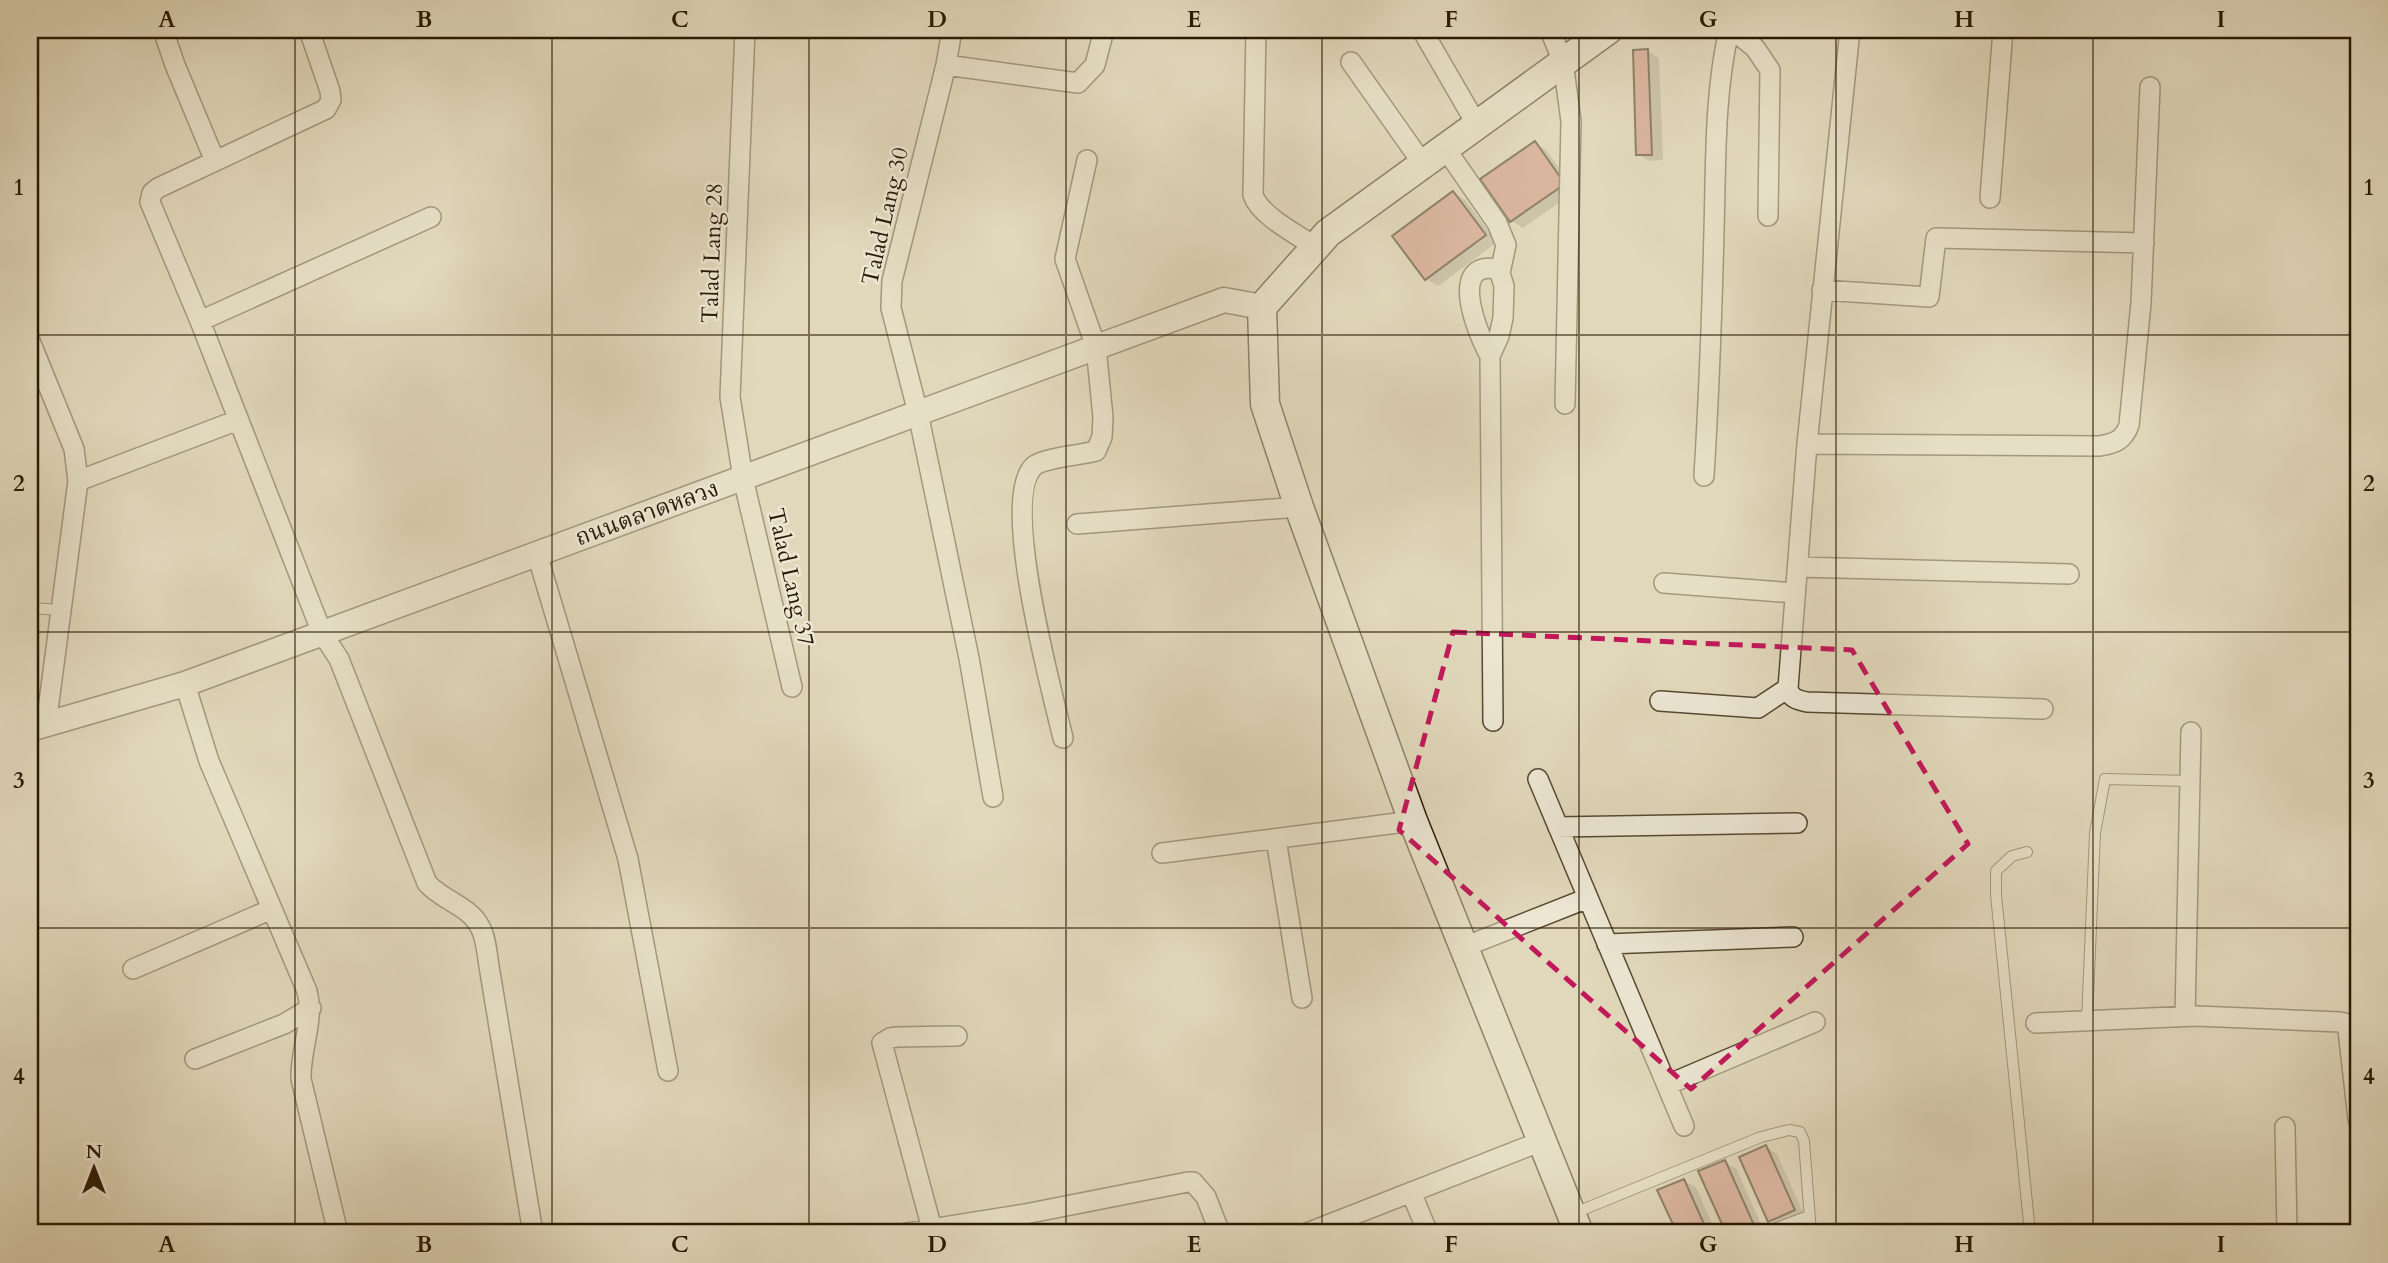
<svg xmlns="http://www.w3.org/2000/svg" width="2388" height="1263" viewBox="0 0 2388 1263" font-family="Cardo,'Noto Serif Thai',serif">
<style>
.shadow{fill:#0003}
.building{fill:#d18d7d;stroke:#291903;stroke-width:2}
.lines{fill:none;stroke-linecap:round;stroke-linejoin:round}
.service-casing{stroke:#574931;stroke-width:12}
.minor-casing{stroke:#574931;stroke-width:22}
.tertiary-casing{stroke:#574931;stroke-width:27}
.secondary-casing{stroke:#291903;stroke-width:31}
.service{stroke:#ece6d3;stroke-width:10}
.minor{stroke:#ece6d3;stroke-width:19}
.tertiary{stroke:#ece6d3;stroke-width:24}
.secondary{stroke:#ece6d3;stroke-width:28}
.marked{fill:none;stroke:#c2185b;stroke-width:5;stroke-dasharray:14 9;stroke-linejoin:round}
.grid{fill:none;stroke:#291903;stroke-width:2;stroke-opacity:0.55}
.labels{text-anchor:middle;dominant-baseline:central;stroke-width:5;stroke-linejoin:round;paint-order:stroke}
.street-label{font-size:23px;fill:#291903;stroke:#ece6d3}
.neatline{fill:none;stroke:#291903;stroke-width:2.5}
.grid-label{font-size:23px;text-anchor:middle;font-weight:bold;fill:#291903}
</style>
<rect width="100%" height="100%" fill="#e1d8bb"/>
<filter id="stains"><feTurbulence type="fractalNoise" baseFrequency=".00286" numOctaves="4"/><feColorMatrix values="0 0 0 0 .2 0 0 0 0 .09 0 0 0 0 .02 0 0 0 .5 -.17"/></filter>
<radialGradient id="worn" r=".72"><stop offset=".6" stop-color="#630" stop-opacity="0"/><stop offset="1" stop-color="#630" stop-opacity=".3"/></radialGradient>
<!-- shadow -->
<path class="shadow" d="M1648,51L1659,58L1663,160L1650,161L1638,154Z
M1535,143L1546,150L1576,191L1523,228L1512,221L1482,180Z
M1454,193L1465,200L1497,242L1438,286L1426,279L1395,236Z
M1766,1147L1777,1154L1805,1217L1781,1227L1770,1220Z
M1724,1162L1736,1168L1764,1231L1728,1233L1700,1172Z
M1684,1181L1696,1187L1716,1233H1679L1660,1191Z"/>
<!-- building -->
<path class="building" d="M1648,49L1652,155H1636L1633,50Z
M1535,141L1565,184L1510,222L1480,179Z
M1453,191L1486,235L1425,280L1392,236Z
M1766,1145L1795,1210L1768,1222L1739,1157Z
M1725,1160L1754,1225L1734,1233H1726L1698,1171Z
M1684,1179L1708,1233H1677L1657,1190Z"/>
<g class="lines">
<defs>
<path id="service" d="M30,608L61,610
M2027,852L2012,856L1996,871V895L2030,1233
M2087,1021L2095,833L2105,779L2189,781
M1572,1214L1761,1137L1789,1130L1800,1132L1804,1141L1811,1233
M1763,1233L1809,1216"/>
<path id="minor" d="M163,30L175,65L215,161
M309,30L330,91L331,100L326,109L158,188L152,193L150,202L200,321L322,633L339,659L427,883C441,900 470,906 480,927C486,937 487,954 489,966L533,1233
M745,30L730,397L743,478L792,687
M952,30L946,65L892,281L891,308L918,413L969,658L993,797
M1256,30L1253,195C1260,216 1298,235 1316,247
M1422,30L1477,125
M1550,30L1563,62L1571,121L1565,404
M1733,30L1755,48L1770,70L1768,216
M1850,30L1807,444L1788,688C1790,698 1797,700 1807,702L2043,709
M1351,62L1423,164
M946,65L1078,83L1095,65L1104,30
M1445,148L1497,223L1506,245L1500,273L1504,286L1503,318L1499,336L1490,356L1493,721
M1990,198L2003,30
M1822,290L1929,297L1936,238L2144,243
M200,321L431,217
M30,341L74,449L78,481L46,725
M1490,356C1478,335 1447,260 1497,269L1500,273
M1807,444L2099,446C2114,444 2124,440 2129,425L2141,303L2150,87
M1704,476C1709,394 1712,313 1714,231C1716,165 1714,95 1729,30
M78,481L238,420
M1077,524L1299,507
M537,554L628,859L668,1071
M1798,567L2069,574
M1664,583L1795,593
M185,684L209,761L307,991C315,1020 300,1049 301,1079L338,1233
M1660,701L1758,708L1788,688
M1063,738C1052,691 999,499 1034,466C1043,458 1081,455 1096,451L1102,437L1103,417L1096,347L1065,259L1087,160
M1538,779L1684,1126
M1558,827L1797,823
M1276,839L1302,998
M1162,853L1413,821
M1607,944L1793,937
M1464,947L1588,898
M133,969L272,909
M2185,1016L2191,732
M2036,1023L2196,1016L2340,1022L2345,1023L2348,1030L2358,1119
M195,1059L284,1024L311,1008
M1667,1085L1815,1022
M2285,1127L2287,1233
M1411,1192L1428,1233
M932,1229L882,1043L890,1038L897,1037L957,1036
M906,1233L1025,1214L1188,1182H1193L1206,1197L1220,1233
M1307,1233L1542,1141"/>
<path id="tertiary" d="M30,729L185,684L1224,300L1262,307"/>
<path id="secondary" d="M1579,1233L1413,821L1299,507L1265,404L1262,307L1328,233L1608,30"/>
</defs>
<!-- service casing -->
<use href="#service" class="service-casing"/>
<!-- minor casing -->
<use href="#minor" class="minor-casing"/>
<!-- tertiary casing -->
<use href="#tertiary" class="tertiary-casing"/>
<!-- secondary casing -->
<use href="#secondary" class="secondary-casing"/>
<!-- service -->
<use href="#service" class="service"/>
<!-- minor -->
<use href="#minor" class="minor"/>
<!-- tertiary -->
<use href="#tertiary" class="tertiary"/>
<!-- secondary -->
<use href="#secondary" class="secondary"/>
</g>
<!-- marked area -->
<path d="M0 0H2388V1263H0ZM1453,632L1852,650L1968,844L1691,1089L1399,830Z" fill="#e1d8bb" fill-opacity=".55" fill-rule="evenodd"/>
<path class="marked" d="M1453,632L1852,650L1968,844L1691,1089L1399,830Z"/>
<!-- grid -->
<path class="grid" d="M295,30V1233M552,30V1233M809,30V1233M1066,30V1233M1322,30V1233M1579,30V1233M1836,30V1233M2093,30V1233M30,335H2358M30,632H2358M30,928H2358"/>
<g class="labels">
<!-- street labels -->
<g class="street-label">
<text transform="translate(885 216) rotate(-77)">Talad Lang 30</text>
<text transform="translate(712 253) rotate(-88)">Talad Lang 28</text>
<text transform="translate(647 513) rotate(-20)">ถนนตลาดหลวง</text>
<text transform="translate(791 577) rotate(77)">Talad Lang 37</text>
</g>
</g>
<!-- margin -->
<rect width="2388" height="1263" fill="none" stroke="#e1d8bb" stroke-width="77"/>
<!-- north arrow -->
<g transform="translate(94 1168)" stroke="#ece6d3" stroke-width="5" paint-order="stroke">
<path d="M0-5L12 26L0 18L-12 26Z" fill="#291903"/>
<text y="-10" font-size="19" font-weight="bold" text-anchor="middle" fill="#291903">N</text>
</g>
<rect x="38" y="38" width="2312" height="1186" class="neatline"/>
<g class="grid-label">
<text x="167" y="27">A</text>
<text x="424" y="27">B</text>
<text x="680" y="27">C</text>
<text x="937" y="27">D</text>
<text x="1194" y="27">E</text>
<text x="1451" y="27">F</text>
<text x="1708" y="27">G</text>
<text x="1964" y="27">H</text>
<text x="2221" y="27">I</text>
<text x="19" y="195">1</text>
<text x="2369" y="195">1</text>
<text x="19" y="491">2</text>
<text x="2369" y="491">2</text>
<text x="19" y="788">3</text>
<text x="2369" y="788">3</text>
<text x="19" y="1084">4</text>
<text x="2369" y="1084">4</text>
<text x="167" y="1252">A</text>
<text x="424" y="1252">B</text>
<text x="680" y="1252">C</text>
<text x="937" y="1252">D</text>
<text x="1194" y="1252">E</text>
<text x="1451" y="1252">F</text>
<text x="1708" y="1252">G</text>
<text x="1964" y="1252">H</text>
<text x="2221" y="1252">I</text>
</g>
<rect width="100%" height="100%" filter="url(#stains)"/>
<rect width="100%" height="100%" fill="url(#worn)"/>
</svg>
